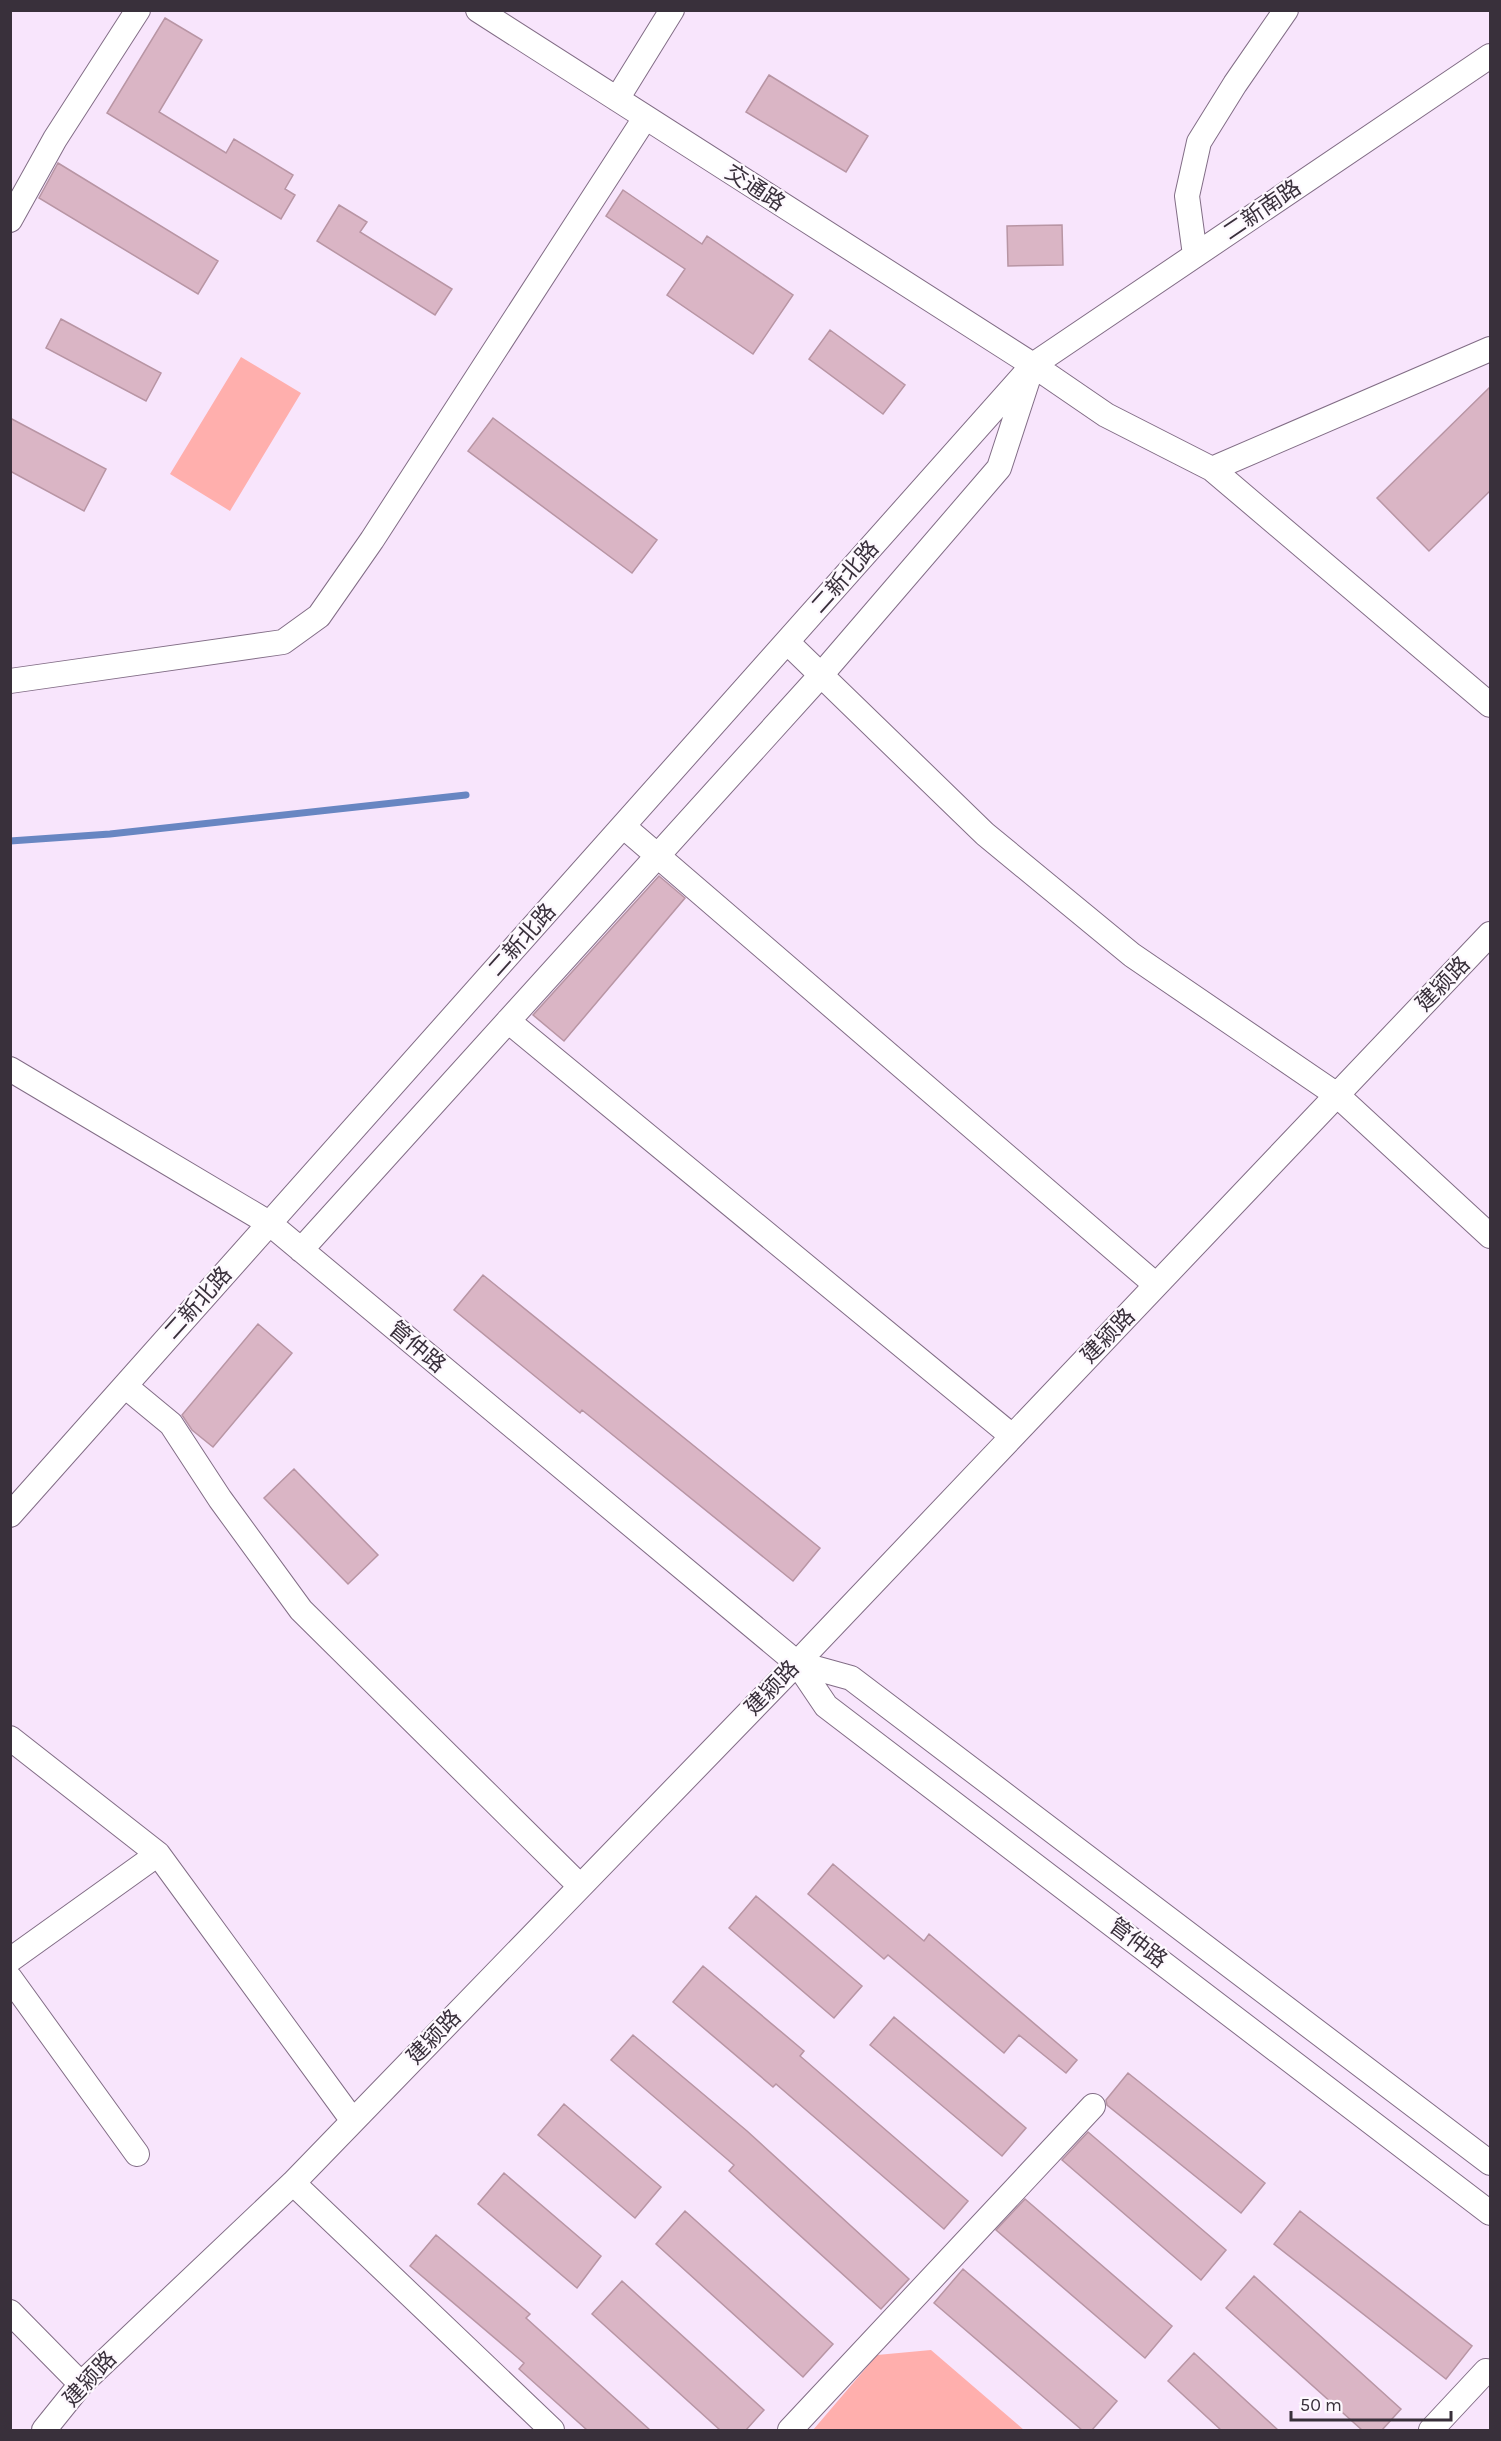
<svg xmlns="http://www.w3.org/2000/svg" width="1501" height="2441" viewBox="0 0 1501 2441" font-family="Karla,'Noto Sans SC',sans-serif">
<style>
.green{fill:#ffafad}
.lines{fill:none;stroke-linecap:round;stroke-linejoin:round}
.stream{stroke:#6886c2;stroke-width:7}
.building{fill:#dab5c5;stroke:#b895a4;stroke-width:1.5}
.minor-casing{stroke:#826d86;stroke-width:26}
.minor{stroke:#fff;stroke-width:24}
.labels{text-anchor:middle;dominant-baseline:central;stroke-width:4.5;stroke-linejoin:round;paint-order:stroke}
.street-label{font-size:22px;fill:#39303b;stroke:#fdf8fe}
</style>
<rect width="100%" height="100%" fill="#f8e5fc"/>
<!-- green -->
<path class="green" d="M241,357L301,393L230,511L170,474Z
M931,2350L1024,2430H813L877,2355Z"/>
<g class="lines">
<!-- stream -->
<path class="stream" d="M10,841L110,834L466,795"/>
</g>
<!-- building -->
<path class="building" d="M165,18L202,40L159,112L226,153L234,139L293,175L285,189L295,195L281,219L107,113Z
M769,75L868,136L846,172L746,112Z
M58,163L218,261L198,294L39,198Z
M623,190L702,244L707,236L793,295L753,354L667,295L685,269L606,216Z
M339,205L367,222L360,232L452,289L435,315L317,241Z
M1062,225L1063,265L1008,266L1007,226Z
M61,319L161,373L146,401L46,348Z
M830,330L905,385L883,414L809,359Z
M1491,386V490L1429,551L1377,498Z
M10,418L106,469L84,511L10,471Z
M493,418L657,540L632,573L468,451Z
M659,876L685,898L564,1041L533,1015Z
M483,1275L820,1548L793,1581L582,1410L580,1413L454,1310Z
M258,1324L292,1353L213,1447L192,1430L182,1415Z
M294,1469L378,1555L348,1584L264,1498Z
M833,1864L924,1941L929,1934L1077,2060L1066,2073L1019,2035L1004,2053L888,1955L884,1959L808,1894Z
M756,1896L862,1986L834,2018L729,1928Z
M703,1966L804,2051L800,2056L968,2201L944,2229L776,2084L773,2087L673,2002Z
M894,2017L1026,2128L1002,2156L870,2045Z
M633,2035L747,2131L909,2279L881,2309L729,2171L734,2165L611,2060Z
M1128,2073L1265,2183L1241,2213L1107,2105L1106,2100Z
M564,2104L661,2187L635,2218L538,2135Z
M1088,2132L1226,2250L1201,2280L1062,2160Z
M504,2173L601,2256L577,2288L478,2204Z
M1025,2199L1172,2326L1145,2358L996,2230Z
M685,2211L833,2344L803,2377L656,2244Z
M1300,2211L1472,2346L1446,2379L1274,2244Z
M436,2235L530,2314L526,2318L650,2430H587L519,2369L524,2363L410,2266Z
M963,2269L1117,2401L1092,2430H1082L934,2303Z
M1254,2276L1401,2409L1382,2430H1362L1226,2308Z
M622,2281L764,2410L746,2430H720L592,2314Z
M1194,2353L1278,2430H1221L1168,2381Z"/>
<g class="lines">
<defs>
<path id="minor" d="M478,10L1033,365L1106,415L1212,469L1490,705
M617,99L672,10
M10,220L55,139L138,10
M1195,255L1187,196L1199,142L1235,84L1286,10
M1212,469L1490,349
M787,642L985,834L1132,955L1337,1095L1490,1236
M10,681L283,642L319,616L372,540L645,118
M623,826L1156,1285
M508,1021L1012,1436
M10,1069L269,1223L797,1663
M301,1250L821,675L999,468L1029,376
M125,1386L171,1424L220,1499L301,1610L580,1886
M10,1515L1033,365L1490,56
M10,1738L158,1854L353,2121
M10,1960L158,1854
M10,1978L137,2154
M1490,2163L851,1678L797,1663L826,1706L1490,2213
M293,2183L552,2430
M10,2312L81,2384
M44,2430L81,2384L293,2183L797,1663L1490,934
M790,2430L1093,2106
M1431,2430L1486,2371"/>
</defs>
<!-- minor casing -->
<use href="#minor" class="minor-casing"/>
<!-- minor -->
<use href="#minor" class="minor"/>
</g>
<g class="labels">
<!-- street labels -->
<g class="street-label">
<text transform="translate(755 188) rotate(33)">交通路</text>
<text transform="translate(1262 210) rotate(-34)">二新南路</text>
<text transform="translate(845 577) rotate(-48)">二新北路</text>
<text transform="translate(522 940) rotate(-48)">二新北路</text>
<text transform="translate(1443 984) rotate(-46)">建颍路</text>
<text transform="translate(198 1303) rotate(-48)">二新北路</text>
<text transform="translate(1108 1336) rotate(-46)">建颍路</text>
<text transform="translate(417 1347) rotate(40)">管仲路</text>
<text transform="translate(772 1688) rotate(-46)">建颍路</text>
<text transform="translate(1138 1943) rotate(37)">管仲路</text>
<text transform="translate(434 2037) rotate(-46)">建颍路</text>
<text transform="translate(90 2379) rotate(-47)">建颍路</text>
</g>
</g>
<!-- border -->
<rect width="1501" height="2441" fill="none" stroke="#39303b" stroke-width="24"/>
<!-- scale -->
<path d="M1291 2411v9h160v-9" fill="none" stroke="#39303b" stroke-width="3"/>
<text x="1300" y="2411" font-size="18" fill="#39303b" stroke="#fdf8fe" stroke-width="4.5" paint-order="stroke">50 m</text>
</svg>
